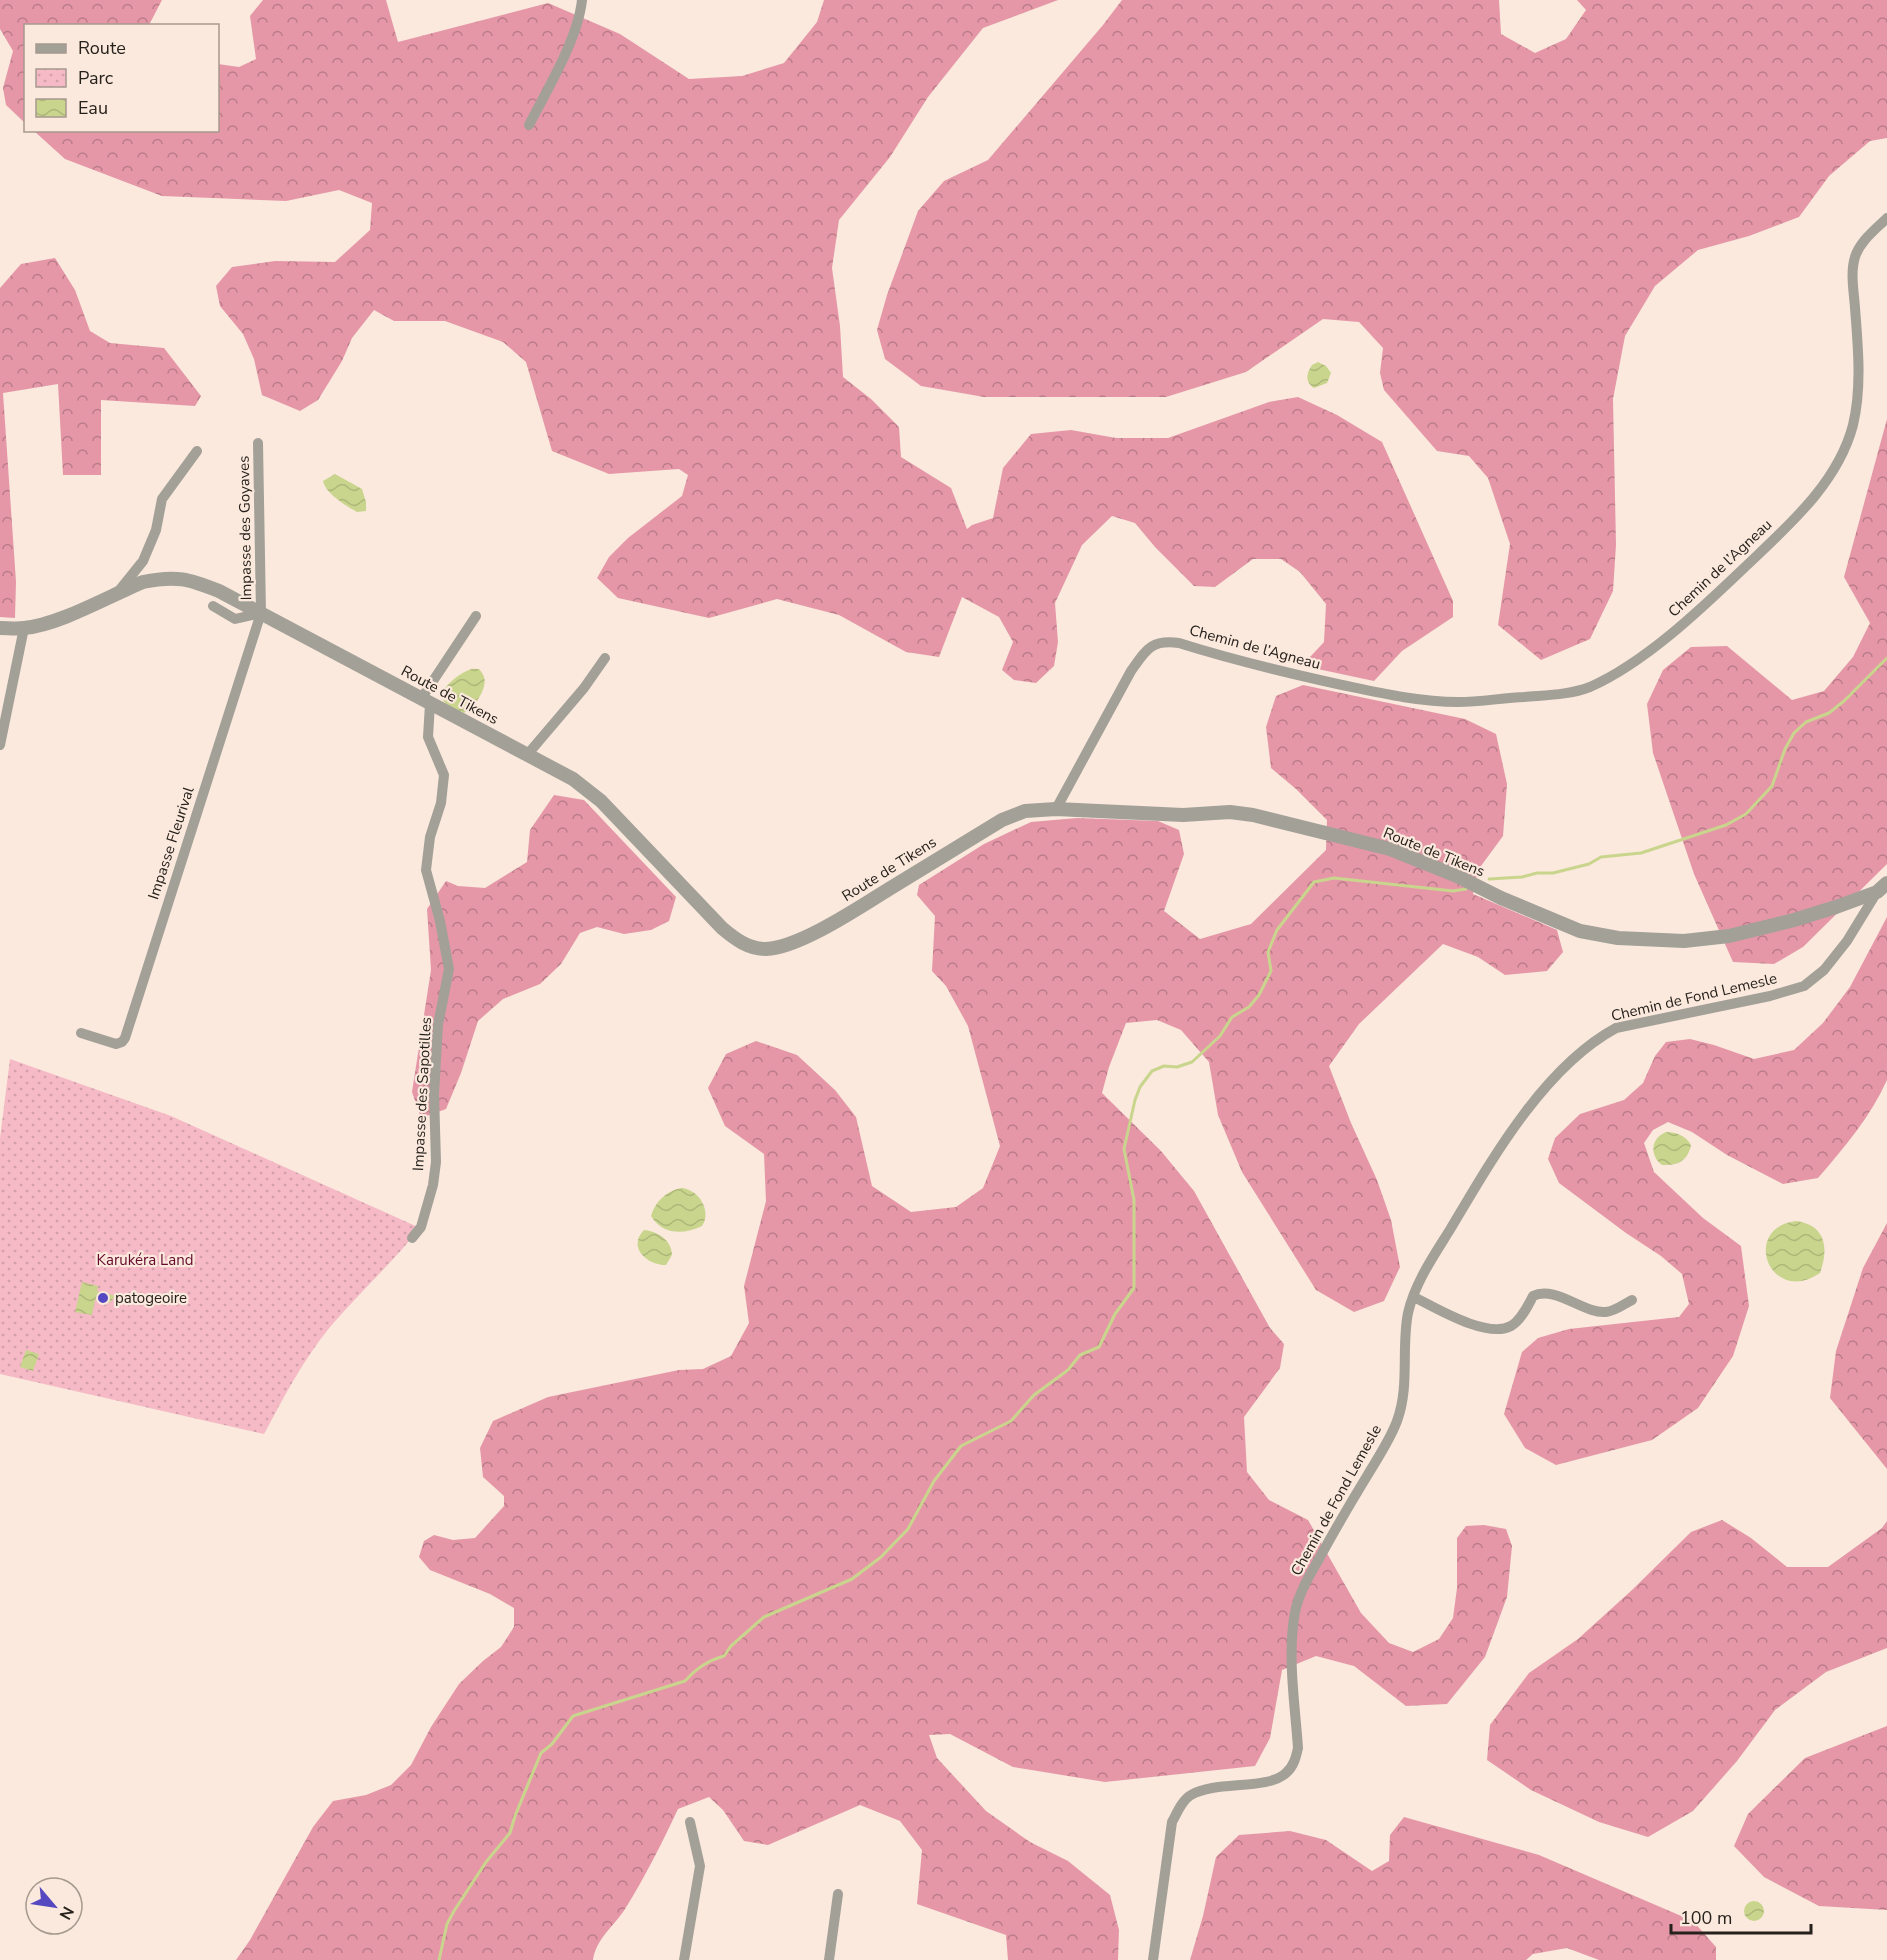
<svg xmlns="http://www.w3.org/2000/svg" width="1887" height="1960" viewBox="0 0 1887 1960" font-family="'Nunito Sans',sans-serif">
<style>
.forest{fill:url(#forest-crowns)}
.park{fill:url(#park-dots)}
.water{fill:url(#water-waves)}
.lines{fill:none;stroke-linecap:round;stroke-linejoin:round}
.stream{stroke:#c9d58d;stroke-width:3}
.minor{stroke:#a3a098;stroke-width:10}
.tertiary{stroke:#a3a098;stroke-width:14}
.poi-dot{fill:#5648c0;stroke:#fae9dc;stroke-width:2}
.labels{text-anchor:middle;dominant-baseline:central;stroke-width:4.5;stroke-linejoin:round;paint-order:stroke}
.street-label{font-size:15px;fill:#27211c;stroke:#fae9dc}
.park-label{font-size:15px;fill:#66092d;stroke:#fae9dc}
.poi-label{font-size:15px;fill:#27211c;stroke:#fae9dc;text-anchor:start}
</style>
<defs>
<pattern id="forest-crowns" width="20" height="18" patternUnits="userSpaceOnUse" patternTransform="scale(1.5)"><rect width="20" height="18" fill="#e597a8"/><path d="M2 6a3 3 0 1 1 6 0M12 15a3 3 0 1 1 6 0" fill="none" stroke="#ba7b88"/></pattern>
<pattern id="park-dots" width="8" height="8" patternUnits="userSpaceOnUse" patternTransform="scale(1.5)"><rect width="8" height="8" fill="#f5bac6"/><path d="M2 2h.1M6 6h.1" fill="none" stroke="#d2a0aa" stroke-width="1.8" stroke-linecap="round"/></pattern>
<pattern id="water-waves" width="16" height="10" patternUnits="userSpaceOnUse" patternTransform="scale(1.5)"><rect width="16" height="10" fill="#c9d58d"/><path d="M0 5q4-4 8 0t8 0" fill="none" stroke="#adb779"/></pattern>
</defs>
<rect width="100%" height="100%" fill="#fae9dc"/>
<!-- forest -->
<path class="forest" d="M0,0H162L149,25L26,26L25,123L6,105L3,88L13,51L0,29Z
M263,0H386L398,42L548,3L620,34L689,79L742,76L784,63L817,22L824,0H1058L983,28L928,97L890,157L839,220L832,268L840,326L843,377L871,399L899,427L901,457L951,488L967,529L972,525L993,518L1003,468L1031,434L1071,430L1116,438H1168L1269,402L1298,397L1337,415L1382,442L1453,601V617L1402,651L1374,681L1299,665L1311,656L1324,642L1326,604L1300,572L1281,559H1253L1215,587L1194,586L1155,547L1135,523L1112,516L1082,545L1055,603L1058,642L1054,666L1036,683L1014,680L1002,670L1013,642L999,617L962,597L939,657L906,652L839,615L777,599L709,618L618,598L597,578L609,557L628,538L682,496L688,475L679,469L609,474L552,451L526,362L503,342L445,321H394L374,310L352,338L342,361L318,400L300,411L262,395L254,359L243,334L220,306L216,286L232,267L275,261L335,262L370,230L372,203L339,190L286,201L162,196L65,159L34,131L218,130V64L239,67L256,59L250,16Z
M1122,0H1499L1501,34L1535,53L1566,39L1586,10L1577,0H1887V138L1870,141L1829,176L1799,217L1749,236L1698,250L1655,286L1625,336L1613,399L1616,545L1613,591L1590,639L1541,660L1498,625L1510,544L1488,478L1469,456L1437,451L1384,390L1380,373L1383,348L1359,322L1323,319L1246,372L1166,397H984L921,386L885,359L877,330L887,295L918,211L944,181L988,160L1103,25Z
M55,258L75,290L90,331L110,343L164,348L201,396L195,406L101,400V475H63L58,384L3,393L16,582L15,618L0,617V288L21,264Z
M1887,419V864L1803,947L1774,964L1733,962L1694,874L1653,753L1647,704L1663,670L1691,647L1727,646L1792,700L1824,691L1853,657L1870,623L1844,577Z
M1303,685L1465,719L1496,734L1507,784L1503,836L1478,870L1473,894L1557,930L1563,952L1547,971L1505,975L1478,957L1443,944L1359,1024L1329,1066L1351,1123L1377,1180L1391,1220L1400,1267L1384,1301L1354,1312L1316,1290L1242,1172L1218,1115L1209,1062L1181,1030L1157,1020L1126,1023L1109,1067L1102,1093L1161,1151L1194,1191L1270,1328L1284,1344L1280,1368L1244,1417L1247,1472L1269,1500L1308,1520L1361,1613L1389,1643L1413,1652L1439,1639L1453,1618L1457,1588V1538L1466,1526L1484,1525L1506,1529L1512,1546L1507,1597L1485,1657L1447,1704L1406,1706L1354,1666L1316,1656L1282,1670L1270,1738L1255,1766L1105,1782L1013,1767L950,1734L929,1735L937,1758L986,1811L1030,1842L1068,1861L1110,1895L1119,1930L1118,1960H1008L1006,1935L917,1904L922,1850L900,1821L860,1805L768,1845L744,1841L723,1810L709,1797L678,1809C662,1843 645,1877 625,1909C614,1926 596,1939 593,1960H236L250,1940L313,1827L333,1801L366,1795L391,1785L411,1765L431,1727L459,1684L483,1661L501,1647L514,1627V1608L490,1594L430,1570L419,1557L424,1541L434,1535L453,1540L475,1538L504,1506V1496L483,1477L480,1448L493,1421L548,1397L679,1370L703,1369L731,1356L749,1323L744,1286L766,1201L764,1154L725,1126L708,1088L726,1054L756,1041L797,1055L835,1090L856,1117L872,1186L911,1212L956,1207L983,1188L1000,1146L968,1026L946,986L932,971L935,916L917,895L919,885L984,844L1031,822L1077,818L1158,821L1179,830L1184,854L1164,911L1200,939L1251,924L1326,850L1327,820L1296,789L1271,768L1266,727L1276,696Z
M554,795L584,800L676,897L669,921L651,930L624,934L597,927L580,933L561,964L540,984L503,999L478,1021L461,1073L446,1109L421,1118L412,1092L431,970L427,909L446,881L458,886L485,888L527,862L530,830Z
M1887,917V1080C1871,1116 1844,1148 1818,1178L1783,1184L1727,1155L1692,1132L1668,1122L1653,1130L1644,1143L1654,1172L1703,1218L1741,1246L1749,1306L1733,1356L1698,1408L1652,1440L1556,1465L1525,1448L1504,1414L1522,1352L1538,1338L1569,1329L1679,1317L1689,1304L1682,1274L1661,1256L1626,1233L1559,1183L1548,1159L1555,1138L1580,1114L1624,1100L1643,1083L1655,1056L1666,1042L1690,1039L1714,1045L1754,1059L1794,1050L1823,1023L1850,987Z
M1887,1223V1469L1830,1398L1836,1351L1863,1268Z
M1722,1520L1751,1538L1787,1567H1828L1882,1528L1887,1521V1648L1826,1672L1775,1710L1737,1761L1693,1811L1648,1837L1599,1822L1531,1790L1487,1760L1490,1725L1529,1673L1578,1639L1632,1590L1691,1532Z
M1887,1726V1910L1819,1906L1764,1877L1734,1846L1748,1814L1805,1758Z
M1404,1817L1539,1855L1693,1921L1716,1947V1960H1599L1567,1948L1533,1954L1526,1960H1190L1203,1916L1216,1857L1239,1835L1290,1831L1326,1840L1372,1871L1389,1861L1390,1835Z"/>
<!-- park -->
<path class="park" d="M10,1059L171,1116L420,1228C392,1263 359,1293 330,1327C303,1360 284,1397 264,1434L0,1374V1138Z"/>
<!-- water -->
<path class="water" d="M1318,362L1326,366L1331,373L1327,383L1314,388C1305,382 1306,374 1312,365Z
M335,474L362,489L366,502V511L357,512C345,505 326,494 323,481Z
M479,669C481,671 483,674 484,677C488,689 473,709 464,713C458,710 446,707 443,700C437,690 460,673 469,670C472,668 476,669 479,669Z
M1666,1132C1677,1132 1686,1136 1691,1145C1688,1161 1677,1166 1662,1165C1649,1155 1651,1138 1666,1132Z
M681,1188C699,1189 712,1211 702,1226C683,1235 663,1235 651,1216C655,1202 666,1191 681,1188Z
M1796,1221C1826,1225 1829,1248 1820,1273C1770,1307 1740,1228 1796,1221Z
M644,1230C657,1231 672,1240 672,1255L666,1265C647,1265 627,1247 644,1230Z
M82,1282L98,1286L97,1291L116,1296L109,1303L95,1300L92,1315L75,1312Z
M26,1350L39,1354L33,1371L20,1367Z
M1744 1911a10 10 0 1 1 20 0a10 10 0 1 1-20 0Z"/>
<g class="lines">
<!-- stream -->
<path class="stream" d="M1489,879L1522,877L1537,873H1553L1589,864L1601,857L1641,853L1726,825L1746,814L1772,786L1785,749L1794,733L1806,722L1829,713L1844,701L1887,658
M439,1960L447,1924L454,1911L486,1862L510,1833L515,1816L541,1753L552,1744L573,1716L685,1681C697,1668 707,1661 724,1656L731,1646L764,1617L852,1579L881,1557L908,1529L934,1481L961,1446L1011,1421L1034,1395L1068,1370L1080,1355L1099,1347L1115,1314L1134,1288V1200L1124,1149L1135,1100L1140,1087L1152,1071L1164,1066L1177,1067L1192,1062L1220,1036L1232,1017L1249,1007L1259,995L1271,971L1268,952L1277,930L1314,882L1334,878L1453,891L1466,889"/>
<!-- minor -->
<path class="minor" d="M529,125C547,90 578,39 582,0
M118,592L143,561L156,530L162,499L197,451
M213,606L235,619L261,613
M421,699L476,616
M0,745L24,628
M527,755L584,688L605,658
M1056,809L1131,671C1146,650 1151,639 1179,643C1233,660 1287,673 1342,685C1380,693 1419,702 1458,702C1480,702 1502,698 1524,697C1546,695 1569,695 1590,687C1646,662 1702,608 1746,566C1788,526 1838,483 1853,425C1862,388 1858,346 1855,308C1854,292 1850,273 1855,257C1860,241 1875,230 1887,218
M81,1033L116,1044L122,1042L125,1038L261,613L258,443
M412,1238L421,1227L433,1185L436,1162L434,1094L438,1025L449,969L440,921L426,870L430,837L441,803L444,775L428,737L430,704
M1414,1297C1436,1308 1487,1339 1511,1326C1521,1320 1528,1306 1533,1296C1555,1285 1584,1314 1606,1312C1615,1311 1624,1304 1632,1300
M684,1960L700,1866L690,1822
M829,1960L838,1894
M1153,1960L1172,1822C1177,1813 1182,1800 1191,1795C1216,1780 1266,1791 1286,1773C1294,1766 1296,1757 1298,1748C1295,1704 1287,1656 1295,1612C1299,1593 1309,1576 1319,1559C1334,1531 1350,1504 1367,1476C1377,1459 1390,1440 1397,1421C1410,1386 1401,1348 1408,1313C1415,1282 1435,1254 1451,1228C1492,1159 1544,1067 1616,1028L1770,996L1804,986L1824,970L1847,941L1877,892"/>
<!-- tertiary -->
<path class="tertiary" d="M0,628C8,628 16,629 24,628C59,625 109,596 143,582C176,575 189,579 219,591L573,779L601,801L722,928C735,939 748,949 766,949C799,948 860,907 889,889C926,866 964,843 1002,820L1025,811L1056,809L1183,815L1230,812L1253,815L1390,849L1457,876L1501,898L1580,931L1618,938L1684,941L1729,936L1794,920L1836,907L1877,892L1887,883"/>
</g>
<!-- markers -->
<circle class="poi-dot" cx="103" cy="1298" r="6"/>
<g class="labels">
<!-- street labels -->
<g class="street-label">
<text transform="translate(245 528) rotate(-91)">Impasse des Goyaves</text>
<text transform="translate(1720 568) rotate(-43)">Chemin de l’Agneau</text>
<text transform="translate(1255 647) rotate(15)">Chemin de l’Agneau</text>
<text transform="translate(450 695) rotate(28)">Route de Tikens</text>
<text transform="translate(171 843) rotate(-72)">Impasse Fleurival</text>
<text transform="translate(1434 852) rotate(22)">Route de Tikens</text>
<text transform="translate(889 869) rotate(-32)">Route de Tikens</text>
<text transform="translate(1694 997) rotate(-13)">Chemin de Fond Lemesle</text>
<text transform="translate(422 1094) rotate(-87)">Impasse des Sapotilles</text>
<text transform="translate(1336 1500) rotate(-61)">Chemin de Fond Lemesle</text>
</g>
<!-- park labels -->
<g class="park-label">
<text x="145" y="1260">Karukéra Land</text>
</g>
<!-- poi labels -->
<g class="poi-label">
<text x="115" y="1298">patogeoire</text>
</g>
</g>
<!-- legend -->
<rect x="24" y="24" width="195" height="108" fill="#fae9dc" stroke="#a6998f" stroke-width="1.5"/>
<rect x="36" y="44" width="30" height="9" fill="#a3a098" stroke="#a6998f" stroke-width="1.5"/>
<text x="78" y="54" font-size="18" fill="#27211c">Route</text>
<rect x="36" y="69" width="30" height="18" fill="url(#park-dots)" stroke="#a6998f" stroke-width="1.5"/>
<text x="78" y="84" font-size="18" fill="#27211c">Parc</text>
<rect x="36" y="99" width="30" height="18" fill="url(#water-waves)" stroke="#a6998f" stroke-width="1.5"/>
<text x="78" y="114" font-size="18" fill="#27211c">Eau</text>
<!-- north arrow -->
<g transform="translate(54 1906) rotate(119)"><circle r="28" fill="#fae9dc" stroke="#a6998f" stroke-width="1.5"/>
<path d="M0-4.5L10 22L0 15L-10 22Z" fill="#5648c0"/>
<text y="-9" font-size="16" font-weight="bold" text-anchor="middle" fill="#27211c">N</text>
</g>
<!-- scale -->
<path d="M1671 1924v9h140v-9" fill="none" stroke="#27211c" stroke-width="3"/>
<text x="1680" y="1924" font-size="18" fill="#27211c" stroke="#fae9dc" stroke-width="4.5" paint-order="stroke">100 m</text>
</svg>
